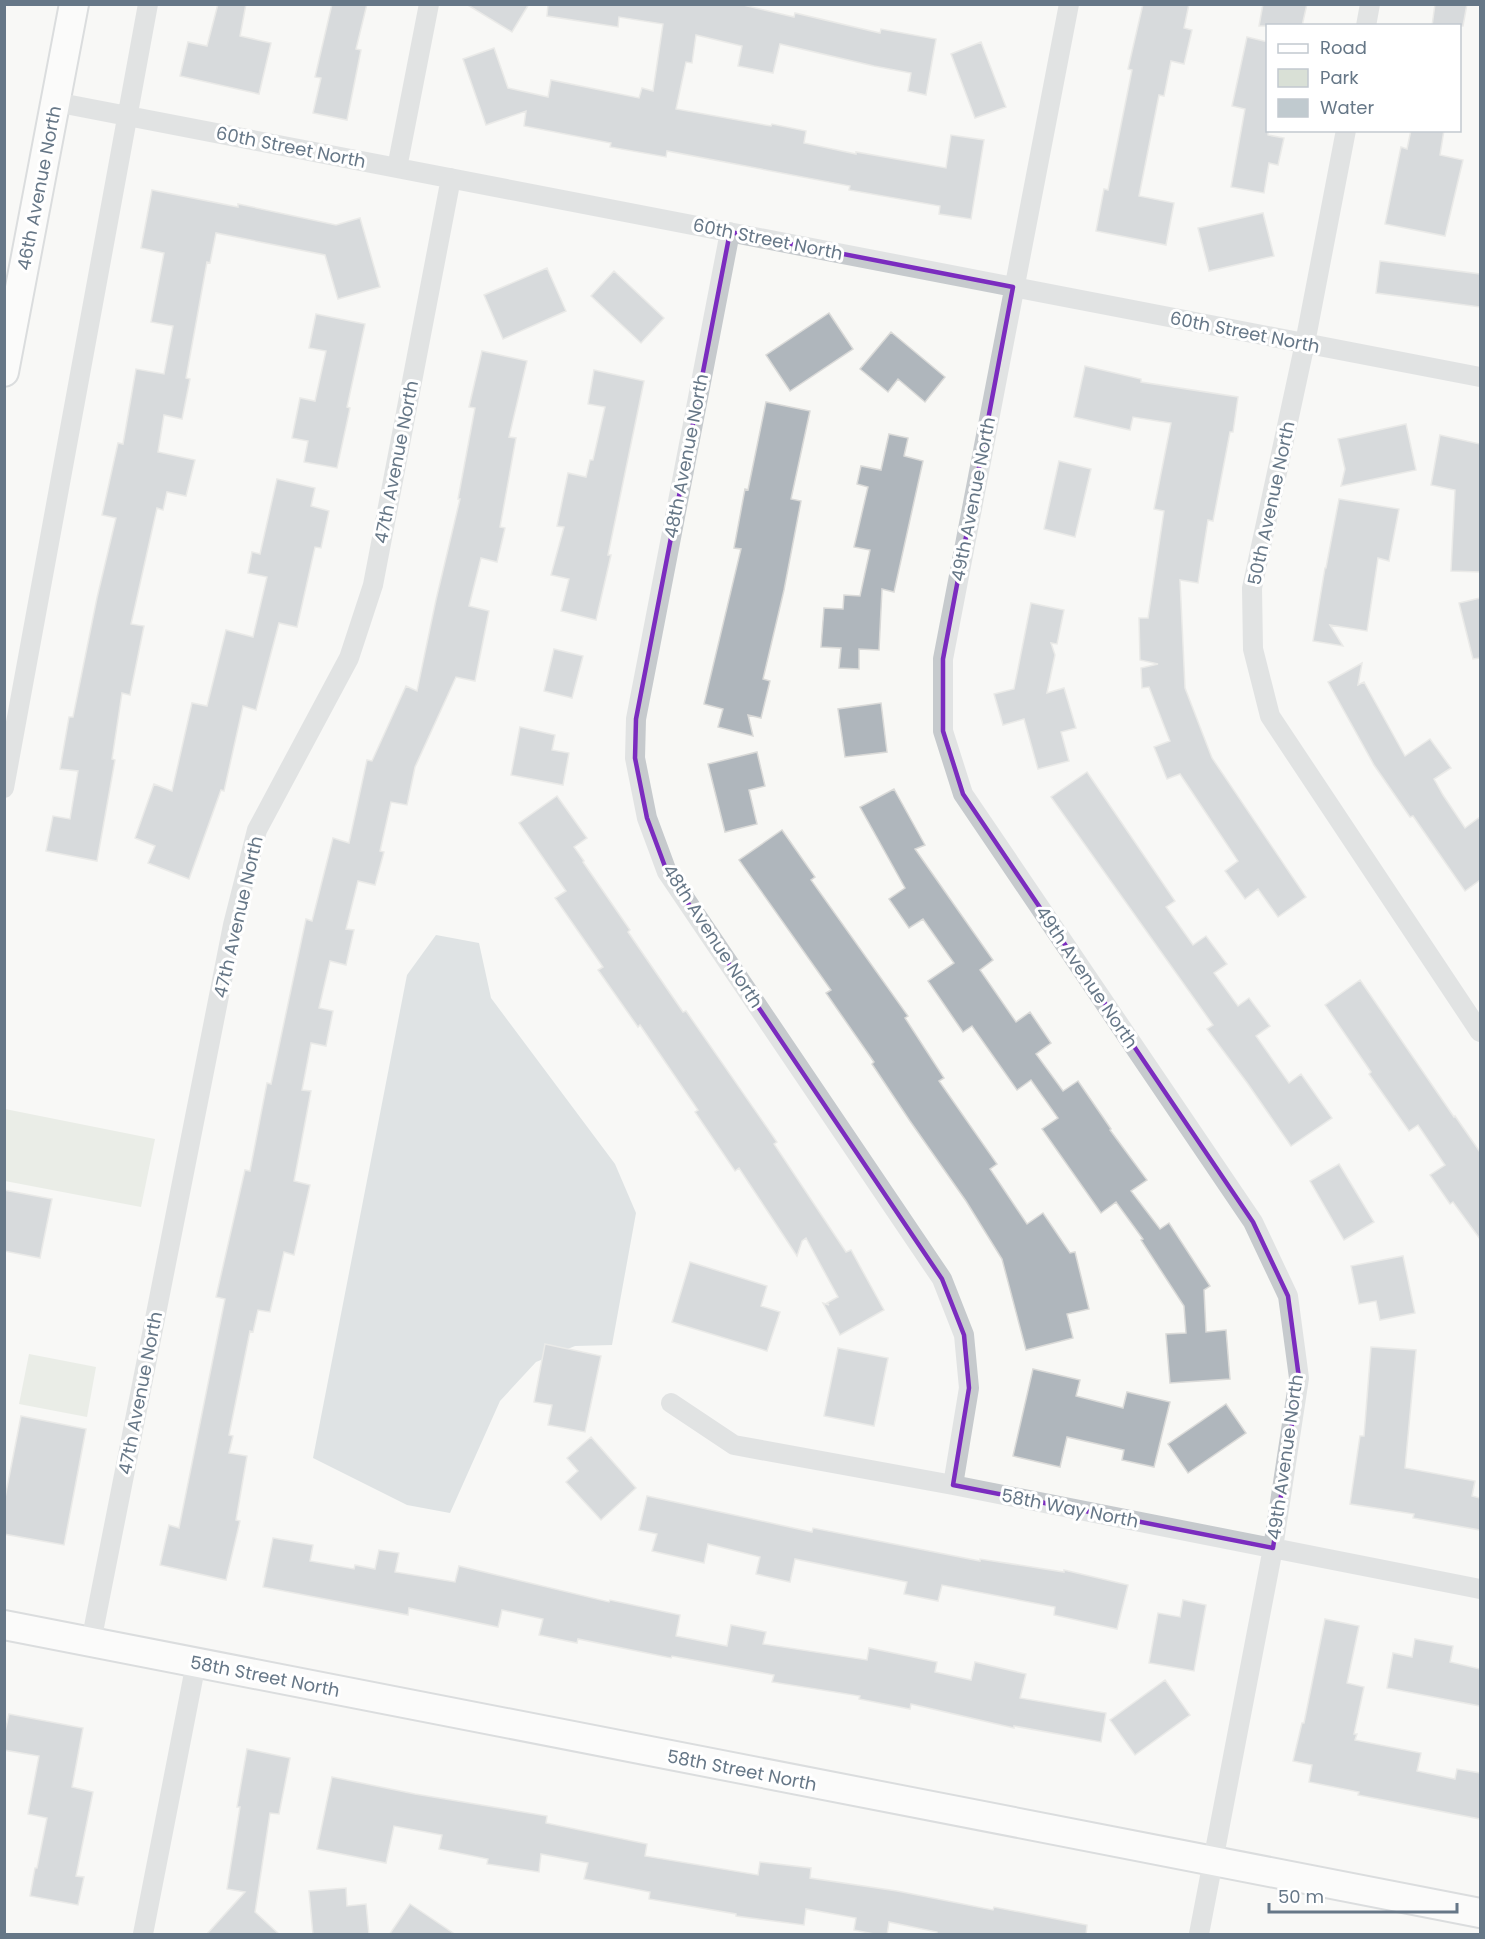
<svg xmlns="http://www.w3.org/2000/svg" width="1485" height="1939" viewBox="0 0 1485 1939" font-family="Poppins,sans-serif">
<style>
.green{fill:#d9e0d6}
.water{fill:#c0cacf}
.building{fill:#afb6bc;stroke:#dadad8;stroke-width:1.5}
.lines{fill:none;stroke-linecap:round;stroke-linejoin:round}
.secondary-casing{stroke:#b8bdc2;stroke-width:32}
.street{stroke:#c6cacd;stroke-width:20}
.secondary{stroke:#fff;stroke-width:28}
.marked{fill:none;stroke:#7b2cbf;stroke-width:4.5;stroke-linejoin:round}
.labels{text-anchor:middle;dominant-baseline:central;stroke-width:6;stroke-linejoin:round;paint-order:stroke}
.street-label{font-size:18px;fill:#667787;stroke:#fff}
</style>
<rect width="100%" height="100%" fill="#f8f8f5"/>
<!-- green -->
<path class="green" d="M5,1109L155,1139L141,1207L5,1181Z
M29,1354L96,1367L87,1417L19,1404Z"/>
<!-- water -->
<path class="water" d="M436,935L479,943L491,998L615,1164L636,1213L612,1345L575,1346L536,1362L500,1401L450,1513L407,1505L313,1458L407,975Z"/>
<!-- building -->
<path class="building" d="M218,4H246L240,36L271,43L259,94L180,76L188,42L207,46Z
M332,4H367L356,49L361,50L347,120L313,113L321,78L315,77Z
M466,4H529L512,32Z
M548,4H739L794,17L795,13L880,33L881,29L936,39L926,95L908,91L911,73L874,66L780,44L773,73L738,66L742,46L696,35L692,63L686,62L676,109L771,126L772,124L806,131L804,143L856,154V152L946,168L951,135L984,140L971,219L939,214L940,206L849,190L850,186L667,151L666,157L610,147L611,143L524,126L526,111L486,125L463,59L494,48L508,88L548,97L551,80L639,98L642,88L653,91L663,24L619,17L618,27L547,16Z
M1143,4H1189L1184,28L1192,30L1184,64L1171,61L1164,96L1159,95L1139,196L1174,203L1166,245L1096,231L1104,189L1108,190L1132,70L1128,69Z
M1263,4H1307L1302,26H1259Z
M1435,4H1467L1463,26H1432Z
M1247,37L1268,42V135L1284,138L1278,165L1269,163L1264,193L1231,187L1245,109L1232,106Z
M981,42L1006,107L975,118L951,54Z
M1411,130H1444L1440,155L1463,160L1445,236L1385,224L1401,147L1407,149Z
M152,190L238,207V204L336,225L360,218L380,287L338,299L325,255L216,233L210,263L207,262L186,378L190,379L182,419L164,415L158,452L195,460L186,496L167,492L163,510L157,508L131,624L144,626L130,695L122,693L112,759L115,760L97,861L46,851L53,816L70,819L78,771L60,769L69,717H73L97,598L116,518L102,515L118,443L123,444L136,369L164,374L173,326L151,322L164,253L141,248Z
M1263,213L1274,256L1209,271L1198,228Z
M1380,261L1480,274V307L1376,293Z
M547,268L566,311L503,339L484,295Z
M614,271L664,318L641,343L591,296Z
M829,313L853,349L790,391L766,355Z
M316,314L365,324L347,407L350,408L337,468L304,462L308,441L292,438L300,398L315,401L326,351L309,348Z
M891,332L945,377L925,402L898,379L888,392L860,369Z
M482,351L527,361L509,437L516,438L500,527L505,528L497,562L481,558L469,606L489,611L475,681L456,677L415,767L407,805L391,802L380,851L384,852L375,885L358,881L346,929L354,930L346,965L330,961L319,1008L333,1011L326,1046L311,1043L302,1090L311,1091L294,1181L310,1185L294,1255L284,1252L270,1312L258,1310L253,1332L250,1331L229,1435L233,1436L229,1453L247,1456L236,1520L240,1521L226,1580L160,1565L169,1525L179,1528L225,1299L216,1297L245,1170L250,1171L267,1083L271,1084L306,919L312,921L333,838L349,843L367,760L372,761L406,686L417,691L436,600L460,499H458L475,408L469,407Z
M1085,366L1141,379V382L1238,397L1233,432H1230L1213,521L1208,520L1198,583L1180,580L1185,688L1212,758L1306,897L1278,917L1258,889L1245,899L1225,871L1238,861L1180,774L1167,779L1154,747L1170,741L1149,687L1142,688L1141,668L1158,664L1140,660L1139,618H1148L1164,511L1154,509L1171,423L1133,417L1130,430L1074,417Z
M594,370L644,381L608,555H611L596,620L561,611L569,579L551,575L564,527L557,526L568,473L586,477L590,460H593L605,407L588,404Z
M766,402L810,411L791,499L801,501L784,590L763,679L770,681L761,718L748,715L753,736L718,727L723,709L704,704L741,549L734,548L745,489L748,490Z
M1406,424L1416,470L1341,486L1345,469L1338,439Z
M889,434L908,438L904,456L923,461L894,592L882,589L879,650L859,649V669L839,668L841,648L821,647L824,608L843,609L844,595L860,596L870,550L854,547L868,487L857,484L861,466L881,470Z
M1440,435L1480,444V572L1451,571L1455,490L1431,485Z
M1059,461L1091,469L1075,537L1044,529Z
M277,479L315,488L311,506L329,511L321,548L315,547L297,627L279,623L256,710L243,706L224,791L221,790L189,879L148,863L155,846L135,838L154,784L172,791L192,703L207,706L226,630L253,637L267,577L248,573L252,552L260,554Z
M1339,499L1399,509L1389,561L1378,558L1367,631L1330,625L1343,646L1313,641L1325,568H1326Z
M1480,598V658L1473,659L1459,603Z
M1031,603L1064,610L1057,644L1051,643L1055,655L1047,693L1064,688L1076,728L1061,732L1069,761L1038,769L1024,719L1003,725L994,694L1014,689Z
M554,649L583,656L572,698L544,691Z
M1362,663L1358,685L1364,682L1405,756L1430,739L1451,768L1434,779L1443,795L1465,828L1480,817V880L1465,891L1413,816L1410,817L1374,765L1328,682Z
M881,703L887,752L845,757L838,709Z
M520,727L555,735L552,750L569,753L563,785L511,775Z
M757,752L765,786L749,790L757,824L725,832L708,764Z
M1087,772L1175,901L1166,907L1193,945L1206,936L1227,964L1214,973L1238,1006L1249,998L1270,1026L1256,1036L1289,1083L1301,1074L1332,1118L1291,1146L1248,1084L1207,1029L1213,1025L1051,797Z
M894,789L925,845L915,849L993,960L980,970L1016,1022L1030,1012L1051,1043L1036,1054L1063,1091L1078,1081L1111,1129L1110,1130L1147,1180L1131,1191L1160,1229L1169,1223L1210,1286L1204,1290L1206,1332L1226,1330L1230,1379L1170,1383L1166,1334L1186,1333L1184,1306L1141,1240L1143,1239L1116,1202L1101,1213L1042,1129L1058,1118L1031,1080L1017,1090L972,1026L963,1032L928,981L954,963L923,919L909,928L889,899L905,888L860,807Z
M557,796L587,838L574,847L584,861L583,862L630,930L628,932L683,1012L686,1011L777,1142L774,1144L846,1252L851,1250L884,1310L840,1335L823,1303L829,1305L827,1303L838,1297L806,1238L802,1241L797,1256L739,1168L735,1171L695,1112L698,1110L640,1025L638,1027L598,970L603,967L555,898L566,891L519,823Z
M782,830L815,877L811,880L908,1016L905,1018L944,1078L939,1081L997,1164L990,1169L1027,1224L1043,1213L1070,1253L1075,1252L1089,1309L1067,1314L1073,1338L1026,1350L1002,1259L966,1201L910,1121L872,1064L874,1062L826,993L831,990L739,860Z
M1360,980L1454,1117L1455,1116L1480,1152V1239L1453,1202L1450,1204L1430,1175L1445,1165L1418,1125L1409,1131L1369,1074L1371,1072L1325,1005Z
M1339,1164L1374,1222L1344,1240L1310,1181Z
M4,1190L52,1199L40,1258L4,1251Z
M1403,1256L1415,1313L1380,1320L1376,1301L1359,1304L1351,1266Z
M690,1262L767,1286L761,1306L780,1312L767,1351L672,1322Z
M545,1344L601,1356L585,1432L548,1425L552,1405L534,1402Z
M1371,1347L1416,1350L1405,1468L1475,1481L1472,1496L1480,1498V1530L1413,1518L1414,1514L1350,1504L1360,1436H1364Z
M838,1348L888,1358L874,1426L824,1416Z
M1033,1369L1080,1380L1076,1396L1123,1408L1127,1392L1170,1402L1154,1467L1122,1460L1124,1450L1067,1437L1060,1467L1013,1456Z
M1226,1404L1246,1433L1188,1473L1168,1444Z
M21,1416L86,1429L64,1545L4,1534V1503Z
M591,1437L636,1488L601,1520L566,1482L578,1471L567,1458Z
M647,1496L812,1532L813,1528L980,1561V1559L1064,1572V1570L1128,1585L1117,1629L1054,1615L1055,1607L942,1585L938,1601L904,1594L907,1582L795,1559L790,1582L756,1574L760,1557L708,1544L704,1563L652,1551L657,1534L639,1530Z
M273,1538L313,1545L310,1561L354,1569L355,1565L375,1569L379,1550L399,1553L395,1572L455,1582L459,1566L609,1602L610,1600L680,1615L676,1636L727,1646L731,1625L766,1632L763,1644L867,1660L869,1648L937,1662L935,1672L971,1680L975,1662L1026,1674L1020,1698L1106,1713L1101,1742L1014,1726V1728L911,1704L910,1709L859,1699L860,1696L772,1682L774,1675L672,1656L671,1658L578,1639L577,1643L539,1635L543,1619L502,1610L498,1627L409,1608L408,1615L263,1587Z
M1183,1600L1206,1605L1194,1671L1149,1663L1158,1613L1180,1617Z
M1325,1619L1359,1626L1347,1683L1364,1687L1354,1734H1357L1355,1740L1421,1753L1417,1771L1455,1779L1457,1769L1480,1773V1819L1358,1795L1359,1792L1309,1782L1312,1765L1293,1761L1302,1723H1304Z
M1415,1639L1453,1646L1450,1662L1480,1669V1706L1387,1688L1393,1653L1412,1657Z
M1165,1680L1190,1715L1135,1755L1110,1720Z
M9,1714L83,1728L72,1787L93,1792L76,1876L84,1877L78,1905L30,1896L35,1868H37L47,1818L28,1814L39,1756L4,1750V1736Z
M247,1749L290,1758L279,1814L270,1813L255,1912L280,1935H206L245,1892L227,1889L240,1807H237Z
M332,1777L415,1794L547,1816L546,1823L647,1844L645,1856L758,1875L760,1862L811,1868L810,1878L897,1891L993,1910L994,1907L1087,1925L1086,1935H937V1932L889,1922L887,1935H879L854,1930L856,1918L806,1909L804,1925L736,1916V1914L649,1899L650,1892L584,1879L588,1863L541,1854L539,1872L487,1864L488,1859L439,1849L442,1835L394,1826L386,1863L317,1849Z
M346,1888L347,1906L366,1904L369,1935H313L309,1891Z
M410,1904L456,1935H389Z"/>
<g class="lines">
<defs>
<path id="secondary" d="M4,372L74,4
M4,1625L1480,1913"/>
</defs>
<!-- secondary casing -->
<use href="#secondary" class="secondary-casing"/>
<!-- street -->
<path class="street" d="M1069,4L943,659V731L963,794L1253,1222L1288,1296L1299,1378L1273,1548L1199,1934
M1366,26L1370,4
M55,102L1480,377
M1346,130L1305,343L1252,588L1253,649L1270,716L1480,1032
M397,168L429,4
M730,232L636,719L635,758L647,818L667,872L942,1279L964,1335L969,1388L953,1485
M4,788L148,4
M671,1403L734,1445L953,1485L1480,1589
M91,1642L233,925L257,830L349,658L373,585L451,178
M143,1934L196,1663"/>
<!-- secondary -->
<use href="#secondary" class="secondary"/>
</g>
<!-- marked area -->
<path d="M0 0H1485V1939H0ZM730,232L1013,287L943,659V731L963,794L1253,1222L1288,1296L1299,1378L1273,1548L953,1485L969,1388L964,1335L942,1279L667,872L647,818L635,758L636,719Z" fill="#f8f8f5" fill-opacity=".55" fill-rule="evenodd"/>
<path class="marked" d="M730,232L1013,287L943,659V731L963,794L1253,1222L1288,1296L1299,1378L1273,1548L953,1485L969,1388L964,1335L942,1279L667,872L647,818L635,758L636,719Z"/>
<g class="labels">
<!-- street labels -->
<g class="street-label">
<text transform="translate(291 147) rotate(11)">60th Street North</text>
<text transform="translate(39 188) rotate(-79)">46th Avenue North</text>
<text transform="translate(768 239) rotate(11)">60th Street North</text>
<text transform="translate(1245 332) rotate(11)">60th Street North</text>
<text transform="translate(686 456) rotate(-79)">48th Avenue North</text>
<text transform="translate(396 462) rotate(-79)">47th Avenue North</text>
<text transform="translate(973 499) rotate(-79)">49th Avenue North</text>
<text transform="translate(1271 503) rotate(-78)">50th Avenue North</text>
<text transform="translate(238 917) rotate(-77)">47th Avenue North</text>
<text transform="translate(713 936) rotate(57)">48th Avenue North</text>
<text transform="translate(1087 977) rotate(56)">49th Avenue North</text>
<text transform="translate(140 1393) rotate(-79)">47th Avenue North</text>
<text transform="translate(1285 1457) rotate(-82)">49th Avenue North</text>
<text transform="translate(1070 1508) rotate(11)">58th Way North</text>
<text transform="translate(265 1676) rotate(11)">58th Street North</text>
<text transform="translate(742 1770) rotate(11)">58th Street North</text>
</g>
</g>
<!-- border -->
<rect width="1485" height="1939" fill="none" stroke="#667787" stroke-width="12"/>
<!-- legend -->
<rect x="1266" y="24" width="195" height="108" fill="#ffffff" stroke="#c2c9cf" stroke-width="1.5"/>
<rect x="1278" y="44" width="30" height="9" fill="#ffffff" stroke="#c2c9cf" stroke-width="1.5"/>
<text x="1320" y="54" font-size="18" fill="#667787">Road</text>
<rect x="1278" y="69" width="30" height="18" fill="#d9e0d6" stroke="#c2c9cf" stroke-width="1.5"/>
<text x="1320" y="84" font-size="18" fill="#667787">Park</text>
<rect x="1278" y="99" width="30" height="18" fill="#c0cacf" stroke="#c2c9cf" stroke-width="1.5"/>
<text x="1320" y="114" font-size="18" fill="#667787">Water</text>
<!-- scale -->
<path d="M1269 1903v9h188v-9" fill="none" stroke="#667787" stroke-width="3"/>
<text x="1278" y="1903" font-size="18" fill="#667787" stroke="#ffffff" stroke-width="4.5" paint-order="stroke">50 m</text>
</svg>
